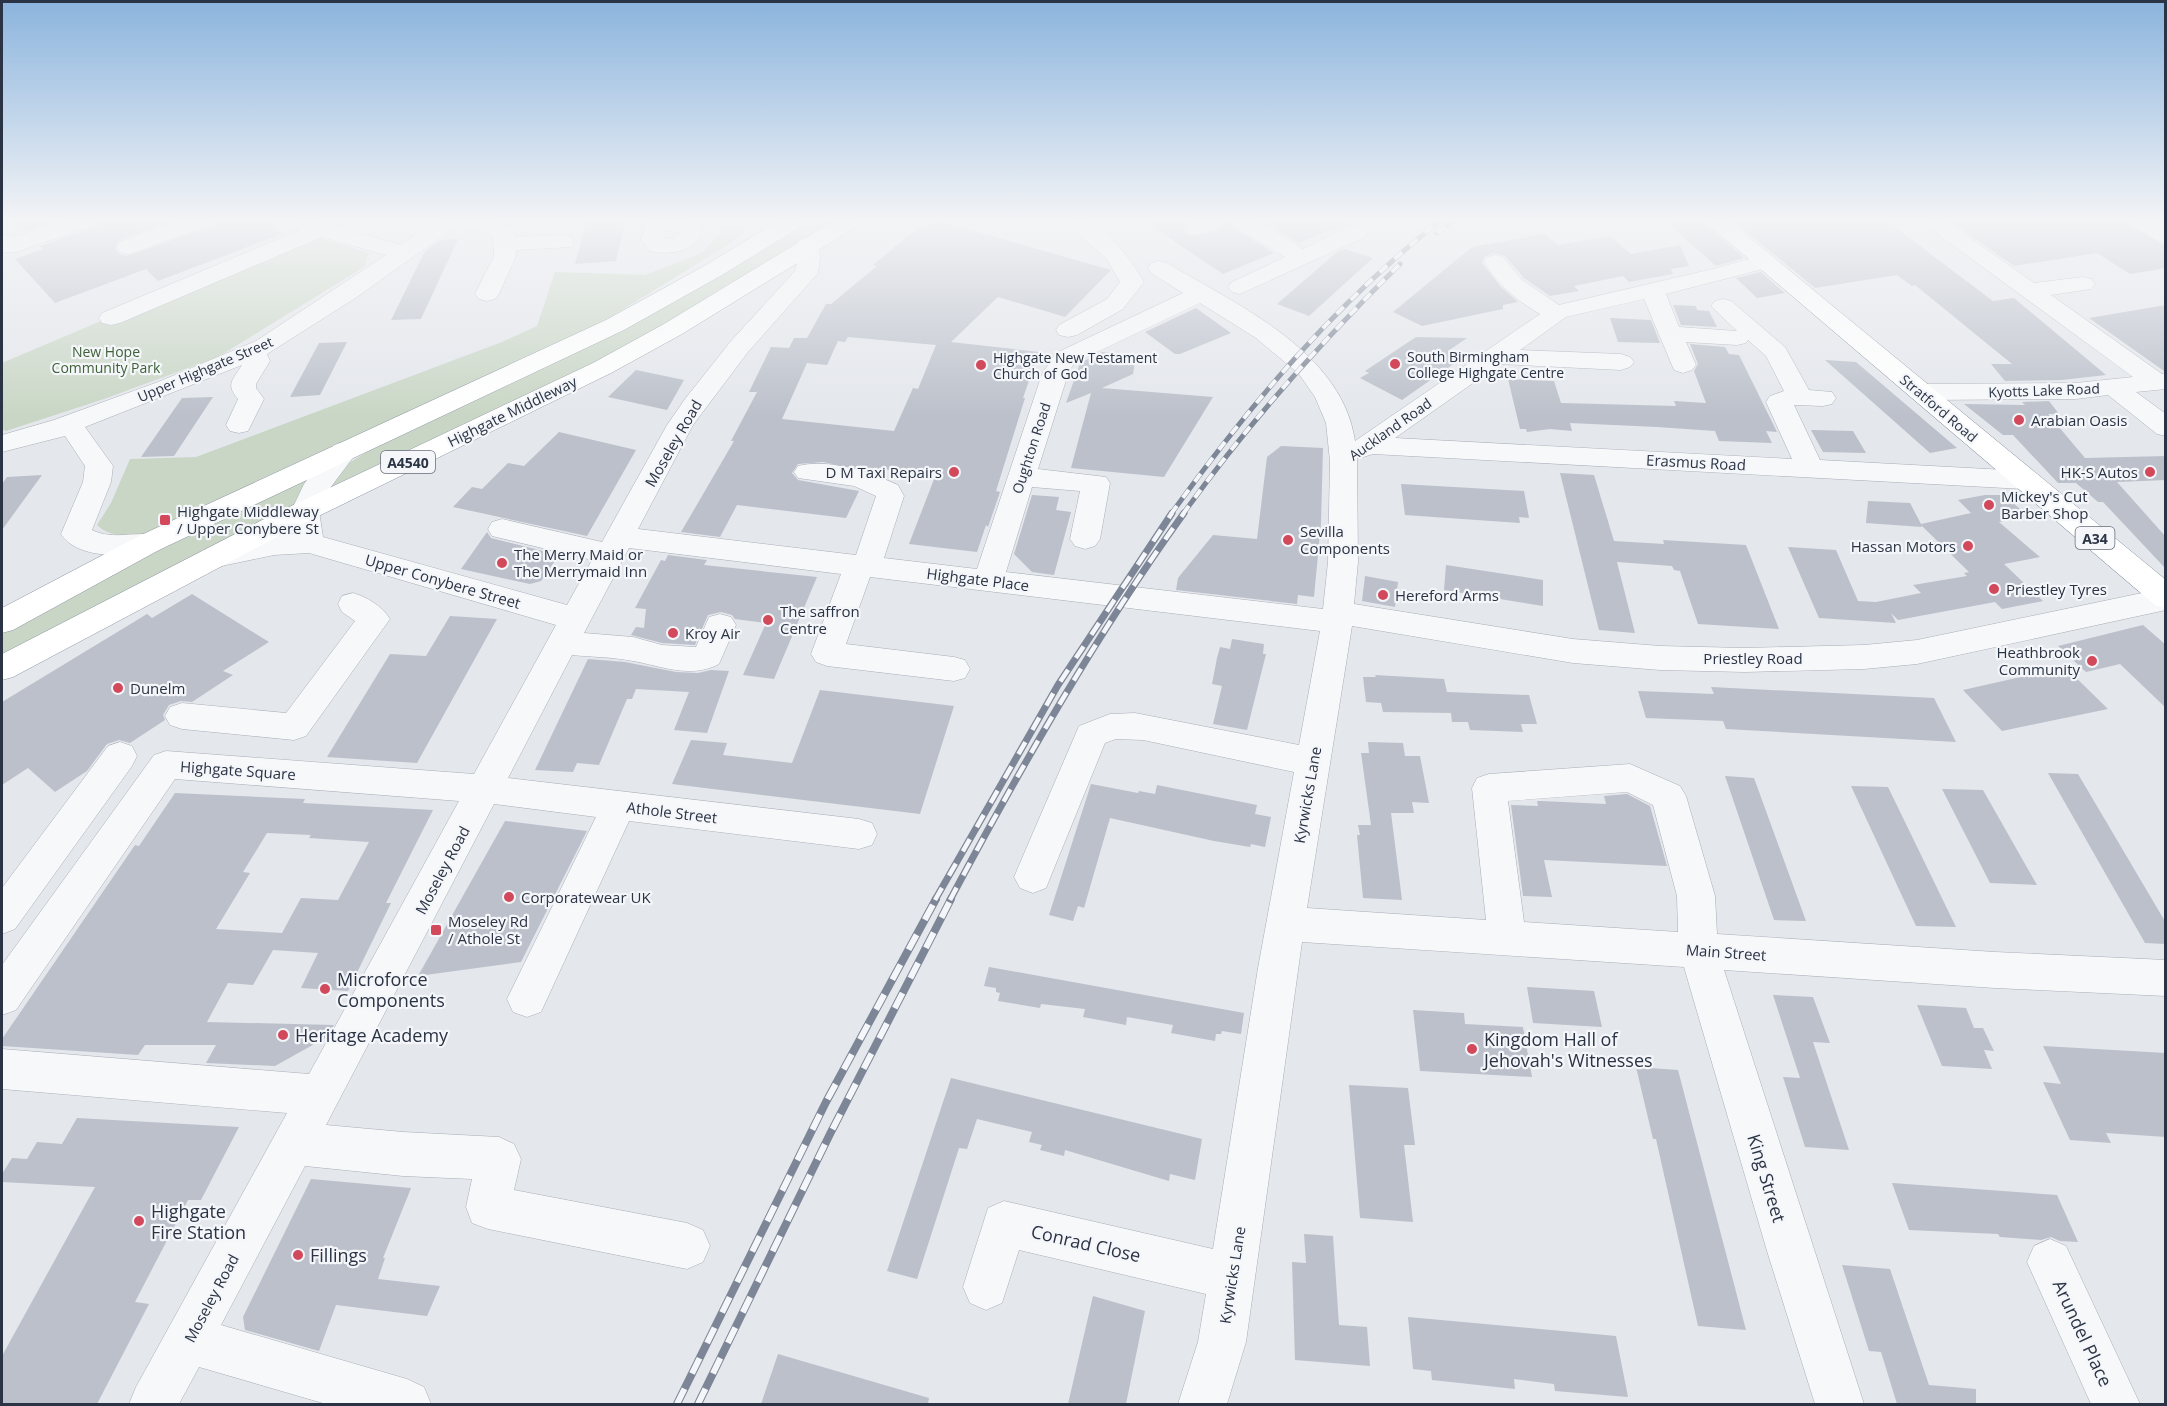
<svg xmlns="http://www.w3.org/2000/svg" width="2167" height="1406" viewBox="0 0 2167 1406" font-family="'Open Sans',sans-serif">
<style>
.green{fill:#c9d6c5}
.building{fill:#bbc0ca;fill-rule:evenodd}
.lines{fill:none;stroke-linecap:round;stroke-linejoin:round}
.minor-casing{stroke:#a9aeb7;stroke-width:1}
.highway-casing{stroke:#8b94a3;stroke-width:1}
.minor{fill:#f7f8fa;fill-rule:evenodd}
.highway{fill:#fff;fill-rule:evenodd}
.rail-far2-casing{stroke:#7d8696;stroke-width:5}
.rail-far1-casing{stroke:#7d8696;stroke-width:7}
.rail-casing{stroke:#7d8696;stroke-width:8}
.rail-far2{stroke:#f4f6f9;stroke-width:4;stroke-dasharray:10;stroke-linecap:butt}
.rail-far1{stroke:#f4f6f9;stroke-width:4.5;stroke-dasharray:14;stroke-linecap:butt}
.rail{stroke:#f4f6f9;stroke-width:6;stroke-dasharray:17;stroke-linecap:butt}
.poi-dot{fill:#d1495b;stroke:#f4f6f9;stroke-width:2}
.labels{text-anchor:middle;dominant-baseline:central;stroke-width:4.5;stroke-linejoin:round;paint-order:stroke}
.far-park-label{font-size:14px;fill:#3f6138;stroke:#f4f6f9}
.far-poi-label{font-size:14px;fill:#2b3445;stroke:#f4f6f9;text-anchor:start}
.far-street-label{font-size:14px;fill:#2b3445;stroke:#f4f6f9}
.shield{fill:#f4f6f9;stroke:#676e7b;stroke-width:1.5}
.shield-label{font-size:14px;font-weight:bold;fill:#2b3445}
.street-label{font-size:15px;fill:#2b3445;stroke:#f4f6f9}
.poi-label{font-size:15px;fill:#2b3445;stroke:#f4f6f9;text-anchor:start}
.near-poi-label{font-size:18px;fill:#2b3445;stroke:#f4f6f9;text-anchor:start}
.near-street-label{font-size:18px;fill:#2b3445;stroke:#f4f6f9}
</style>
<rect width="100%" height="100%" fill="#e4e7ec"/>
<!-- green -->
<path class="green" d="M722,219H736L743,222V233L731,243L601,323L144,534C127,535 110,538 97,525L111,503L130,459L196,457L502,342L537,326L555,272L645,275L702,253L721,232Z
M809,219H844L640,340L327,492L339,469L370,450L687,292Z
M320,238L369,253L364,267L218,357L104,399L6,431L2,429V363L101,321L116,323Z
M319,472L296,507L134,589L2,663V631L189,533Z"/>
<!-- building -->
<path class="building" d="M13,219H59L25,231Z
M102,219H175L119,240L115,248L119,254L127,256L212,226L216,219H264L282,234L158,281L146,269L55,303L15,259L43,249L40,246L98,226Z
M587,219H626L616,261L575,264Z
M1141,219H1191L1186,222L1183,229L1186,234L1193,236L1215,231L1227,221L1231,226L1274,253L1223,274Z
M1261,219H1353L1354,220L1298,243Z
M1663,219H1700L1744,258L1716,266Z
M1731,219H1884L1993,301L2014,298L2106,375L2062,380L2005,381L1991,364H2012L1915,285L1912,286L1897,275L1815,288Z
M1947,219H2121L2166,247V268L2130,274L2097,253L2014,266Z
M935,220L1111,270L1065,317L998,297L951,342L1039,352L1023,398H1025L996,491L1000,492L988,527L986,525L977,552L909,544L936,474L868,468L867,471L823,462L798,464L792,473L798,480L859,491L846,518L737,505L720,537L681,532L734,441H731L757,392H749L771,347L789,348L794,338H807L826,304H831L877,266L873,265L919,227L925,228ZM848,337L936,345L918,389L913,388L894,431L782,419L807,363L827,365L838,341L845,342Z
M1545,234L1558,245L1610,236L1631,254L1680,245L1689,266L1671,269L1673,274L1629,282L1623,276L1574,286L1579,291L1550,296L1524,278L1505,256L1494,253L1485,256L1482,263L1500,286L1518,302L1503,305V309L1422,326L1393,312L1472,247Z
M458,239L421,319L391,320L425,251L440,240Z
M1345,249L1373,258L1309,316L1277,304L1337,252Z
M1761,272L1785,293L1757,298L1736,278Z
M1673,305L1696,306L1697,310L1709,311L1717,327L1681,325Z
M2166,305L2164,371L2089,318Z
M1196,308L1231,333L1180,354H1175L1145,332Z
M1610,318L1651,320L1660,343L1618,342Z
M1416,337L1467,338L1448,351L1462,358L1402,400L1360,378L1369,373L1365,371Z
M347,342L320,395L290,397L319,343Z
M1690,344L1725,347L1729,354L1739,355L1777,432L1766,431L1772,443L1719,441L1715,431L1657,427L1570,423L1572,431L1550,429L1527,432L1526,429H1520L1508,379L1554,381L1561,403L1676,406L1674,401L1706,403L1694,371L1698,364Z
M1102,352L1136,356L1133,374L1102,388L1213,397L1164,477L1071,468L1091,393L1066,403L1080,363Z
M1825,360L1856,362L1957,448L1930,453Z
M636,370L684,380L667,410L608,397Z
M213,397L174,456L141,457L182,398Z
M2049,401L2059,414H2048L2085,458L2166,456V480L2117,482L2166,537V569L2103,502H2098L2076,483H2058L2013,435H2003L1964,404L2025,405L2022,402Z
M1811,430L1853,431L1866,453L1823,452Z
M559,432L636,450L587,536L453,507L472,487L482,489L508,463L524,466Z
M1281,446L1323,448L1321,523L1314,597L1298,595L1297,604L1176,590L1178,578L1213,535L1257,539L1267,457Z
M1560,473L1594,475L1614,541L1664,544L1663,540L1746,545L1779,629L1698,624L1680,571L1674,570L1672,566L1617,562L1635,633L1599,630Z
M42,475L2,530V484L7,477Z
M1401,484L1524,491L1529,518L1519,517L1520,523L1405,515Z
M1032,495L1059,497L1056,510L1071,512L1054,575L1032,572L1014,554Z
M1985,495H2004L2028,516L1999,522L2040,557L2004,564L2043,601L2002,609L1995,602L1898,620L1891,613L1896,623L1819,618L1788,547L1836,550L1858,601L1876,602L1921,593L1913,585L1967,576L1964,573L1969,572L1921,525L1922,527L1866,523L1868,501L1910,503L1921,524L1971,513L1958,500Z
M487,532L491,538L559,555L541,581L530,584L461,569Z
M668,555L707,560L704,565L817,577L774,679L743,675L766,623L735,619L732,615L721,612L708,615L695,645L662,643L631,635L636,627L644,628L646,609L635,608L661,560L665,561Z
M1446,565L1543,580V606L1444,590Z
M1365,576L1398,582L1395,607L1362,601Z
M192,594L269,642L223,671L233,675L192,702L181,701L169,705L163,715L165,720L130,743L119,740L107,744L87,771L55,792L28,768L2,785V702L147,614L152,618Z
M450,616L497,619L417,763L327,757L390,654L426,656Z
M2143,625L2166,645V708L2120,664L2086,672L2058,646Z
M1232,639L1264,644L1263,654H1266L1247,730L1213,724L1222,686L1212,684L1217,658L1220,647L1230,649Z
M588,659L625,662L676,672L698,673L711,670L729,671L707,733L674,730L689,692L636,689L632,699H627L599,765L577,763L573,772L535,770Z
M2065,667L2108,709L2002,731L1963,690Z
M1375,675L1444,679L1447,692L1529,695L1537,724H1521L1523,732L1470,730L1468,722H1452L1451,713L1383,712L1381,703L1366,702L1363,677H1376Z
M1711,687L1934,698L1956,742L1726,729L1723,721L1646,718L1638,691L1714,694Z
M820,690L954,706L920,814L672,784L691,740L727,743L723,755L792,763Z
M1368,742L1403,743L1405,756H1420L1429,803L1412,802L1414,813H1391L1402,900L1363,898L1357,835H1360L1358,825H1371L1361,753H1369Z
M2048,773L2078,774L2166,923V944L2145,943Z
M1725,776L1754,778L1806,921L1774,920Z
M1091,784L1138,793L1139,791L1155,794L1157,785L1257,805L1255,814L1271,817L1265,847L1251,844L1250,847L1214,841L1110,818L1084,908L1078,906L1073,921L1049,915Z
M1851,786L1888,787L1956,927L1916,926Z
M1942,789L1983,790L2037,885L1990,883Z
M175,793L305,799L303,803L433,810L386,903H391L348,991L301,988L318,953L273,950L253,985L228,983L207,1022L334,1025L327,1037L275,1066L206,1063L216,1045H145L138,1055L2,1046V1039L135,845L139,846ZM267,833L311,835L309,838L369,842L338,900L301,898L282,933L216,929L250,873L243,872Z
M1627,794L1650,806L1667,866L1544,860L1552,897L1523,896L1511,805L1538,806L1537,801H1541L1606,804L1604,796Z
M505,821L587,831L521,962L418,976Z
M989,967L1244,1013L1241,1034L1222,1031L1221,1034H1216L1215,1041L1171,1033L1173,1025L1133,1018L1127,1017L1126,1025L1083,1017L1085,1009L1041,1004L1040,1008L998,1001L1000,993L996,992V988L984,986Z
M1527,987L1594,991L1602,1027L1533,1023Z
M1773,995L1813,997L1830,1043L1813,1042L1849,1150L1805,1147L1783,1077L1800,1078Z
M1917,1005L1966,1008L1974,1028H1983L1994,1051L1984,1050L1992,1069L1942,1066Z
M1413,1010L1464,1013L1465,1024L1523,1027L1532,1077L1420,1071Z
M2043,1046L2166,1053V1137L2106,1133L2111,1143L2070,1140L2043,1082L2061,1084Z
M1636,1067L1678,1070L1746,1330L1698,1326L1656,1139H1653Z
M951,1078L1202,1139L1195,1180L1170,1174L1169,1181L1065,1150L1064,1156L1040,1150L1042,1145L1029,1142L1032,1132L977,1119L967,1149L959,1148L917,1279L887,1271Z
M1349,1085L1408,1088L1415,1145H1404L1413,1222L1360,1218Z
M77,1118L239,1127L201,1200H188L135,1302L149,1304L97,1404H2V1356L95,1187L2,1182V1174L12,1158L27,1159L37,1142L62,1144Z
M311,1179L411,1188L383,1258H385L378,1279L440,1286L427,1316L336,1305L319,1351L245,1330L243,1317Z
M1892,1183L2057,1195L2078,1242L2060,1241L2051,1237L2041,1240L2000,1237L1998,1234L1909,1230Z
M1304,1234L1333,1236L1339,1325L1367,1327L1370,1366L1295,1360L1292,1262L1306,1263Z
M1842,1265L1890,1269L1929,1385L1976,1389V1404H1897L1881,1352L1869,1351Z
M1093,1296L1145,1311L1126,1404H1068Z
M1408,1317L1616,1336L1628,1397L1555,1391L1554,1384L1514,1379L1515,1389L1432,1380L1431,1371L1413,1369Z
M778,1354L929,1398L928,1404H761Z"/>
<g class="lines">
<defs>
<path id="minor" d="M67,219H100L97,224L16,252H2V234L12,238Z
M182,219H214L211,224L136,252L128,254L120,252L117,247L120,242Z
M291,219H310L401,245L437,219H492L512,230L515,237L563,235L571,237L574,242L571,247L516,250V256L499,294L495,299L487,301L479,299L475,294L494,256L493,238L480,230L459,224L357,297L267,354L270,361L256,384V388L264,399L248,431L239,433L230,431L226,425L238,399C225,384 233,380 242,365L85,427L113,466L111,482L92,530C114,541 137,530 159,536L164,543L159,550C133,557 78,561 61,534L83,482L85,466L65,436L2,452V435L54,420L158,382L256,341L386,255L322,237L120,323L111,325L102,323L99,318L102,313L300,230L291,228L288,223Z
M648,219L693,221L702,230C697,253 669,255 650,251L641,240ZM666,230L679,232V235L673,239H664Z
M1060,219C1068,219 1077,218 1085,219C1105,224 1134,264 1144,282L1123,309L1077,335L1068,337L1059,335L1056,330L1059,325L1107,299L1120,282L1106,258Z
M1197,219H1226C1218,230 1200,236 1188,233L1185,228L1188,223Z
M1229,219H1256L1303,249L1349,227L1357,225L1365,227L1368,232L1365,237L1240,294L1232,292L1228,287L1232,282L1285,257L1232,224Z
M1917,219H1943L2034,283L2083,277L2091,279L2095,284L2091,289L2051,295L2162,374L2166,373V389L2136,392L2166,414V436L2157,434L2108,395L2076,399L1921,400L1912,397L1908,392L1912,387L1921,384L2076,383L2133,377Z
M2127,219H2154L2166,226V243L2158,241L2130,224Z
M807,238L815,240C822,251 820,261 818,273L748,352L693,425L638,529L856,555L876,496L854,486L798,478L794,472L798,466C829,458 870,472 898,485L904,496L884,558L977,569L1042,374L1056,353L1183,293L1151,273L1148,268L1151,263L1159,261L1167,263C1237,305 1342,351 1355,441L1540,314C1516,300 1498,285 1484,262L1487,257L1495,255L1503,257L1522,280L1559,305L1713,269L1763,255L1771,257L1774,262L1771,267L1666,294L1679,327L1737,331L1711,306L1715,301L1723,299L1731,301L1785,347L1809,390L1832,392L1836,398L1832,404L1823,406L1794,405L1820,460L2024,471L2034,474L2038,480L2034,486L2024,489L1373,454L1363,457L1357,455L1358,562L1354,604L1573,639L1660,646L1745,648L1864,645L1917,640L2166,588V610L1917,664L1864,669L1745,672L1660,670L1573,663L1352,626L1307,908L1486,920L1472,788L1477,778L1489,774L1630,764L1680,786L1686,796L1715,896L1717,934L1995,952L2166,960V996L1995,988L1724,970L1864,1404H1815L1767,1251L1684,967L1302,942L1246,1342L1227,1404H1178L1198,1342L1206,1294L1019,1250L1002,1303L986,1310L970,1303L963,1287L988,1208L1004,1201L1213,1249L1258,968L1294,772L1143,740L1116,739L1105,743L1046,888L1033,893L1020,888L1014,877L1079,726L1110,714L1135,713L1299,745L1320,631L870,577L846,644L954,657L965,660L970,669L965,678L954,681L827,666L816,662L811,654L841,574L629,548L584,633L633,637L662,645L696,647L709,617L720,614L731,617L736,625L719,664C691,679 661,666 633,661C613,657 592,657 572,655L508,778L859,819L872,823L877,834L872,845L859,849L629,821L541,1012L527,1017L513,1012L507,999L596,817L494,804L326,1125L403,1132L499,1137L514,1144L521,1159L514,1190L687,1223L703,1230L710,1246L703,1262L687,1269L488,1229L472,1223L466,1207L472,1179L403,1176L305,1166L221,1325L407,1379L424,1387L431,1404H326L199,1367L179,1404H129L136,1387L287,1113L2,1089V1049L309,1074L459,801L175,779L16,1010L2,1015V965L154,755L166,751L474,774L556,625L309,553L274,555L212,568L202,565L197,558L202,551C231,542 263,536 294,534L291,511L304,484L334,445L344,442L354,445L358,451L327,492L319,511L323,537L567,605L592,560L492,536L488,529L492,522L502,519L602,542L667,425L685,399L731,341L795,271L798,258L796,245L799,240ZM1644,299L1674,370L1683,373L1692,370L1696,365L1686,342L1737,345L1746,343L1748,340L1766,356L1784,391L1770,396L1766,402L1792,459L1395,438L1500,364L1621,370L1630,367L1634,362L1630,357L1621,354L1520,350L1566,317ZM1200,303L1256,338L1299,374L1315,397L1326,423L1330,461L1328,562L1323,609L1006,572L1032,487L1080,491L1070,539L1075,546L1085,549L1095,546L1100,539L1110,483L1106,477L1038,469L1068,374L1074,363ZM1627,792L1653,805L1677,896L1678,932L1524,922L1508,801Z
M353,593C367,597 382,606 390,619L306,736L294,740L182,729L170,725L165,716L170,707L182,703L286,713L355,621L342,612L338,604L342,596Z
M120,742L132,746L137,756L132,766L15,929L2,934V888L108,746Z
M2050,1239L2066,1246L2140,1404H2091L2027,1262L2034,1246Z"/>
<path id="highway" d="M781,219H808L805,224L722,275L624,330L159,550L13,630L2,633V608L139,536L606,320L706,265Z
M837,219H864L861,224L682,334L611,373L286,532L13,677L2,680V654L266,518L593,363L664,324Z
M1702,219H1727L2166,580V608L2155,605Z"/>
</defs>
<!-- minor casing -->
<use href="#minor" class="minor-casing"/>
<!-- highway casing -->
<use href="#highway" class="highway-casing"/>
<!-- minor -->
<use href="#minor" class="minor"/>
<!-- highway -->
<use href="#highway" class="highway"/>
<defs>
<path id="rail-far2" d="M1437,233L1455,219
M1171,514C1251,403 1334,305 1442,219
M1183,514C1248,423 1320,343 1400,264"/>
<path id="rail-far1" d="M935,900L1058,685L1172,513
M950,900C1021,767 1096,635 1184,513"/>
<path id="rail" d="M677,1404L826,1102L936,899
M698,1404L830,1134L951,899"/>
</defs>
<!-- rail-far2 casing -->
<use href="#rail-far2" class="rail-far2-casing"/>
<!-- rail-far1 casing -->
<use href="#rail-far1" class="rail-far1-casing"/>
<!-- rail casing -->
<use href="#rail" class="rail-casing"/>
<!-- rail-far2 -->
<use href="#rail-far2" class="rail-far2"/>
<!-- rail-far1 -->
<use href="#rail-far1" class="rail-far1"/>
<!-- rail -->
<use href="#rail" class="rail"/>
</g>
<!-- sky -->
<linearGradient id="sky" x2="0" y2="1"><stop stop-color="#8bb4dd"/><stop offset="0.53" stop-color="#f3f4f6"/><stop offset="1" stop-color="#f3f4f6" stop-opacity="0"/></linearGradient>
<rect width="2167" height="416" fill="url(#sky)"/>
<!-- markers -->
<g class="poi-dot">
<circle cx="1395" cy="364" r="6"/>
<circle cx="981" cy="365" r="6"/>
<circle cx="2019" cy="420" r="6"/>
<circle cx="954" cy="472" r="6"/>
<circle cx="2150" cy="472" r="6"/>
<circle cx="1989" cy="505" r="6"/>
<rect x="159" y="514" width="12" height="12" rx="3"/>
<circle cx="1288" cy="540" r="6"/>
<circle cx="1968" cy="546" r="6"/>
<circle cx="502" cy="563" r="6"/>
<circle cx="1994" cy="589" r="6"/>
<circle cx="1383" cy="595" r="6"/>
<circle cx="768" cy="620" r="6"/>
<circle cx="673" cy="633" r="6"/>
<circle cx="2092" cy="661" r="6"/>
<circle cx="118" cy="688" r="6"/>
<circle cx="509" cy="897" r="6"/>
<rect x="430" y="924" width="12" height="12" rx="3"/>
<circle cx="325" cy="989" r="6"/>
<circle cx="283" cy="1035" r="6"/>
<circle cx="1472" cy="1049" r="6"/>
<circle cx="139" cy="1221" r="6"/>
<circle cx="298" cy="1255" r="6"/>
</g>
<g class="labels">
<!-- far-park labels -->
<g class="far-park-label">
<text x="106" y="351">New Hope<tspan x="106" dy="16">Community Park</tspan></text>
</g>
<!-- far-poi labels -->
<g class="far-poi-label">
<text x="1407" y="356">South Birmingham<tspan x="1407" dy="16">College Highgate Centre</tspan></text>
<text x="993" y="357">Highgate New Testament<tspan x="993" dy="16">Church of God</tspan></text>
</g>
<!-- far-street labels -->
<g class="far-street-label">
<text transform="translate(205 369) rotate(-23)">Upper Highgate Street</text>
<text transform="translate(2044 390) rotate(-2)">Kyotts Lake Road</text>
<text transform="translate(1939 408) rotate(40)">Stratford Road</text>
<text transform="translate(1390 429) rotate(-35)">Auckland Road</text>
<text transform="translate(1031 448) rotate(-72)">Oughton Road</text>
</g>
<!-- shield labels -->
<g class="shield">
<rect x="381" y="451" width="54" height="22" rx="4.5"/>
<rect x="2075.5" y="527" width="39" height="22" rx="4.5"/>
</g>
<g class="shield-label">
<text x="408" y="462">A4540</text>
<text x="2095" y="538">A34</text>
</g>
<!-- street labels -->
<g class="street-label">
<text transform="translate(512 411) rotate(-26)">Highgate Middleway</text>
<text transform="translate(673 443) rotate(-60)">Moseley Road</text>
<text transform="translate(1696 462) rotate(3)">Erasmus Road</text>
<text transform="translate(978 579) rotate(7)">Highgate Place</text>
<text transform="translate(443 581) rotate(16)">Upper Conybere Street</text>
<text x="1753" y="658">Priestley Road</text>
<text transform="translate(238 770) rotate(4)">Highgate Square</text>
<text transform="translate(1307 795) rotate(-80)">Kyrwicks Lane</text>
<text transform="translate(672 812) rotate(7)">Athole Street</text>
<text transform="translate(442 870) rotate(-62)">Moseley Road</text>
<text transform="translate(1726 952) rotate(4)">Main Street</text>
<text transform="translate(1232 1275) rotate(-81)">Kyrwicks Lane</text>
<text transform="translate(211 1298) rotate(-62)">Moseley Road</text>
</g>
<!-- poi labels -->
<g class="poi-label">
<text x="2031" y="420">Arabian Oasis</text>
<text x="942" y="472" text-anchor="end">D M Taxi Repairs</text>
<text x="2138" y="472" text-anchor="end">HK-S Autos</text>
<text x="2001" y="496">Mickey's Cut<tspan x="2001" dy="17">Barber Shop</tspan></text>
<text x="177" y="511">Highgate Middleway<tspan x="177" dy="17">/ Upper Conybere St</tspan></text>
<text x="1300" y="531">Sevilla<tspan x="1300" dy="17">Components</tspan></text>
<text x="1956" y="546" text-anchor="end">Hassan Motors</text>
<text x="514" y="554">The Merry Maid or<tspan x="514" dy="17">The Merrymaid Inn</tspan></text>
<text x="2006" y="589">Priestley Tyres</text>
<text x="1395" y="595">Hereford Arms</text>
<text x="780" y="611">The saffron<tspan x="780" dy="17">Centre</tspan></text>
<text x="685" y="633">Kroy Air</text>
<text x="2080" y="652" text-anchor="end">Heathbrook<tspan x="2080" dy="17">Community</tspan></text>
<text x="130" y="688">Dunelm</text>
<text x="521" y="897">Corporatewear UK</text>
<text x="448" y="921">Moseley Rd<tspan x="448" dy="17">/ Athole St</tspan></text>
</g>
<!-- near-poi labels -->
<g class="near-poi-label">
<text x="337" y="979">Microforce<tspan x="337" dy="21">Components</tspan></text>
<text x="295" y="1035">Heritage Academy</text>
<text x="1484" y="1039">Kingdom Hall of<tspan x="1484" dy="21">Jehovah's Witnesses</tspan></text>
<text x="151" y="1211">Highgate<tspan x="151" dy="21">Fire Station</tspan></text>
<text x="310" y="1255">Fillings</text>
</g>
<!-- near-street labels -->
<g class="near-street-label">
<text transform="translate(1767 1178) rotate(73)">King Street</text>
<text transform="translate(1086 1243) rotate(13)">Conrad Close</text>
<text transform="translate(2083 1333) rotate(65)">Arundel Place</text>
</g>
</g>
<!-- border -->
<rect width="2167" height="1406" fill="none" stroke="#2b3445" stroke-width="6"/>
</svg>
